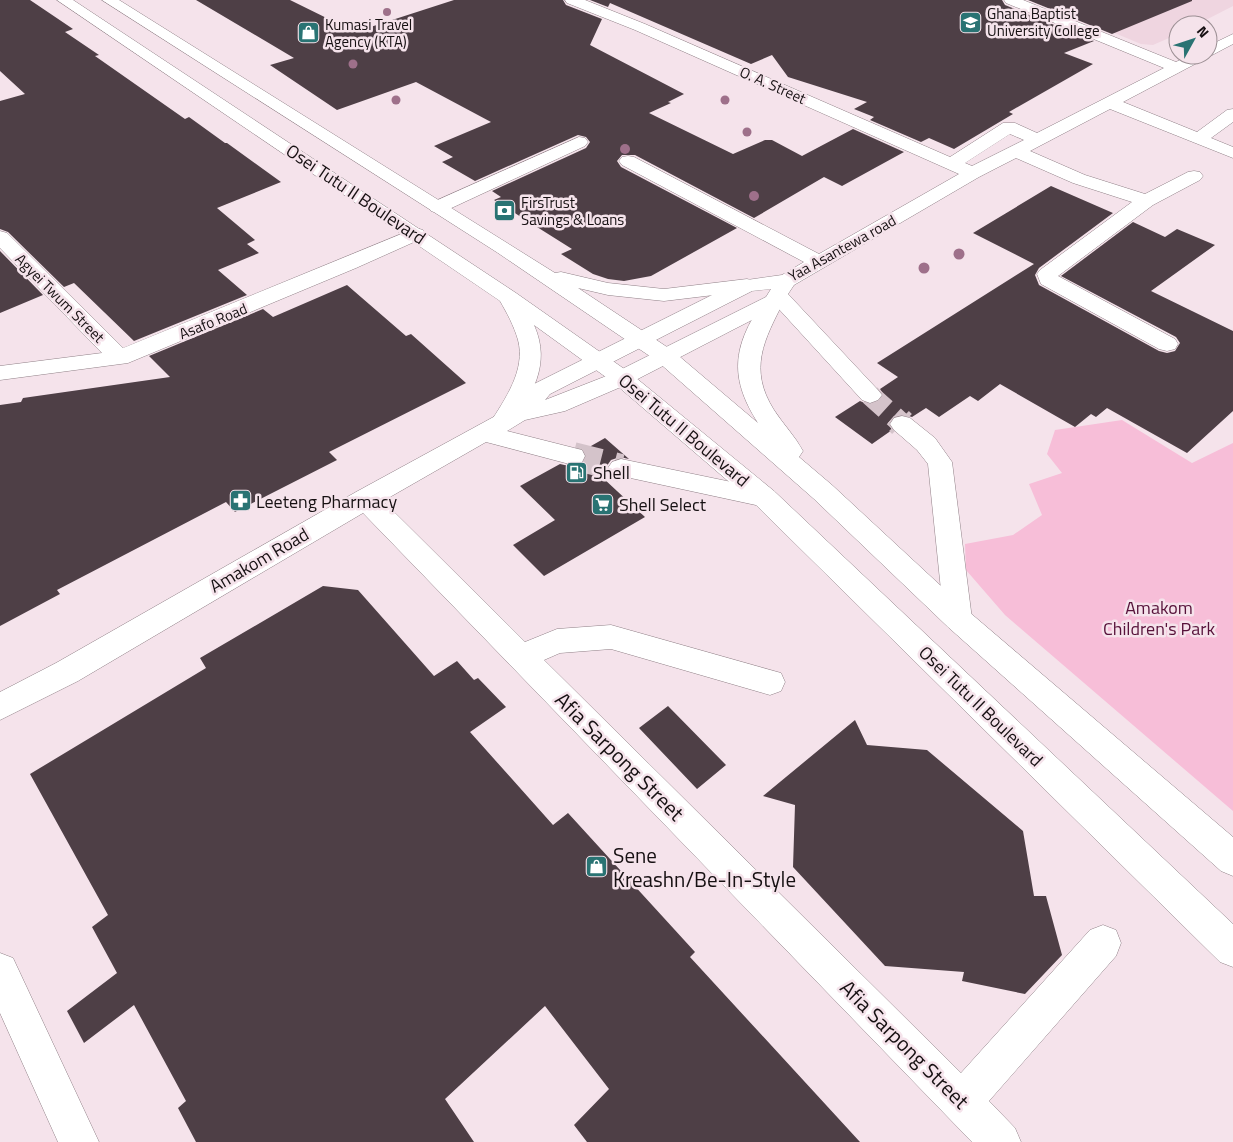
<svg xmlns="http://www.w3.org/2000/svg" width="1233" height="1142" viewBox="0 0 1233 1142" font-family="'Titillium Web',sans-serif">
<style>
.built{fill:#efd5e0}
.green{fill:#f7bed8}
.building{fill:#4e3f46}
.lines{fill:none;stroke-linecap:round;stroke-linejoin:round}
.minor-tunnel-far1{stroke:#d4c3ca;stroke-width:21;stroke-dasharray:21 11;stroke-linecap:butt}
.minor-tunnel{stroke:#d4c3ca;stroke-width:28;stroke-dasharray:28 14;stroke-linecap:butt}
.minor-casing{stroke:#908087;stroke-width:1}
.major-casing{stroke:#908087;stroke-width:1}
.minor{fill:#fff;fill-rule:evenodd}
.major{fill:#fff;fill-rule:evenodd}
.tree{fill:#9e708a}
.labels{text-anchor:middle;dominant-baseline:central;stroke-width:5;stroke-linejoin:round;paint-order:stroke}
.far-poi-label{font-size:15px;fill:#161012;stroke:#f5e3eb;text-anchor:start}
.far-street-label{font-size:15px;fill:#161012;stroke:#f5e3eb}
.street-label{font-size:18px;fill:#161012;stroke:#f5e3eb}
.poi-label{font-size:18px;fill:#161012;stroke:#f5e3eb;text-anchor:start}
.park-label{font-size:18px;fill:#57123a;stroke:#f5e3eb}
.near-street-label{font-size:21px;fill:#161012;stroke:#f5e3eb}
.near-poi-label{font-size:21px;fill:#161012;stroke:#f5e3eb;text-anchor:start}
</style>
<rect width="100%" height="100%" fill="#f5e3eb"/>
<!-- built -->
<path class="built" d="M1035,0H1233V6L1196,25H1178V34L1153,45L1141,44Z"/>
<!-- green -->
<path class="green" d="M1122,420L1192,463L1233,443V811L1005,615L966,570L965,544L1013,535L1042,515L1029,484L1062,473L1047,454L1055,430Z"/>
<!-- building -->
<path class="building" d="M0,0H30L73,29L65,32L99,55L95,56L185,119L189,117L225,143H227L281,182L217,208L255,240L247,244L259,253L218,270L247,295L134,341L74,283L64,287L8,232L0,229V101L25,94L0,71Z
M196,0H290L355,32L454,0H563L566,5L602,19L590,45L684,94L668,102L671,103L649,113L733,154L765,140H772L802,156L853,129L904,152L842,186L824,177L754,218L635,155H622L617,161L621,167L737,228L651,276L624,281L608,279L593,274L561,254L572,249L494,200L501,197L492,191L586,148L590,142L586,137L578,135L475,181L442,162L453,157L434,146L491,122L416,82L337,110L270,65L294,58Z
M590,0H1002L1005,5L1094,41L1064,53L1093,64L1009,112L1013,114L954,149L929,138L921,142L870,120L874,117L854,109L867,102L788,77L772,55L751,64L610,3L608,7Z
M1028,0H1192V1L1112,34Z
M1051,186L1113,213L1039,268L1035,275L1039,285L1159,351L1167,353L1175,351L1180,343L1176,337L1061,276L1133,222L1165,237L1177,229L1215,245L1151,291L1233,331V411L1187,453L1107,408L1096,417L1091,414L1075,427L1000,384L978,401L970,396L939,417L926,408L912,417L902,414L894,416L888,423L892,430L872,444L835,417L860,401L869,405L879,402L884,395L880,389L898,377L877,363L1034,264L973,233Z
M0,251L43,295L0,313Z
M347,285L406,336L411,334L466,383L329,452L337,460L235,512L226,502L57,590L60,594L0,626V405L21,402L23,398L170,377L149,356L263,309L273,317Z
M605,438L629,459L620,457L611,460L606,467L610,474L603,478L645,517L544,576L513,545L555,520L520,486L560,464L573,467L583,464L587,457L584,450Z
M323,586L358,590L434,676L457,661L474,680L478,678L506,707L470,732L553,825L568,813L695,952L690,957L860,1142H587L574,1125L609,1089L545,1006L445,1099L474,1142H196L178,1108L186,1101L134,1005L84,1043L67,1011L117,973L92,927L108,915L30,774L206,668L200,658Z
M668,706L726,765L697,789L639,728Z
M855,720L867,745L927,750L1023,831L1034,896H1046L1062,955L1025,994L962,981L964,972L885,966L793,867L795,805L763,796Z"/>
<g class="lines">
<!-- minor-tunnel-far1 -->
<path class="minor-tunnel-far1" d="M870,395L900,422"/>
<!-- minor-tunnel -->
<path class="minor-tunnel" d="M899,421L902,424
M573,456L621,468"/>
<defs>
<path id="minor" d="M565,0H585L645,24L950,157L1003,123H1015L1037,133L1164,68L1006,3L1004,0H1023L1176,62L1190,55H1208V46L1233,34V44L1123,102L1197,132L1227,110L1233,109V122L1211,138L1233,147V158L1110,109L1030,151L1085,175L1145,194L1188,172L1194,171L1200,172L1203,176L1200,180L1153,205L1058,276L1175,339L1178,344L1175,349L1167,351L1159,349L1041,284L1037,274L1040,270L1132,202L1073,183L1016,158L979,177L794,285L788,294L878,390L882,395L878,400L870,403L862,400L777,307L630,383L565,411L525,420L507,431L582,450L585,456L582,462L573,465L486,442L383,501L525,642L557,629L611,625L781,673L785,682L781,691L770,695L611,649L560,653L544,660L961,1073L1090,930L1103,925L1116,930L1121,943L1116,956L989,1101L1015,1128L1021,1142H972L363,513L78,681L0,720V692L56,663L356,492L510,408L534,384L740,281L782,275L804,262L622,165L619,161L622,157L628,156L634,157L819,254L959,174L635,30L567,3ZM1010,134L1024,140L972,166L965,163ZM771,289L766,297L614,373L545,400L550,394L752,291Z
M579,137L585,138L588,142L585,146L445,211L438,213L431,211L429,207L431,203Z
M416,228L423,230L426,234L423,238L356,268L128,363L0,380V366L102,353L0,248V231L7,233L123,348Z
M902,416L910,418L935,438L952,462L972,619L968,627L958,631L948,627L944,619L928,464L917,450L894,430L890,424L894,418Z
M621,459L765,489L774,491L778,498L774,505L765,507L612,474L608,468L612,462Z
M0,953L13,958L99,1142H58L0,1013Z"/>
<path id="major" d="M57,0H73L516,293L630,373L774,491L1233,924V967L1220,962L756,505L614,383L534,325C552,365 531,395 510,429L502,431L494,429L490,423C505,399 526,370 518,340C514,326 507,313 500,301Z
M102,0H119L555,273L561,272L608,283L664,289L747,279L754,281L757,285L754,289L747,291L664,301L608,295L578,288L673,351L758,423C727,375 734,343 766,297L773,295L780,297L784,301C764,340 748,369 774,410C783,424 795,436 803,451L799,457L832,485L968,611L1233,837V876L1221,871L948,627L814,499L657,361L498,253Z"/>
</defs>
<!-- minor casing -->
<use href="#minor" class="minor-casing"/>
<!-- major casing -->
<use href="#major" class="major-casing"/>
<!-- minor -->
<use href="#minor" class="minor"/>
<!-- major -->
<use href="#major" class="major"/>
</g>
<!-- trees -->
<g class="tree">
<circle cx="387" cy="12" r="4"/>
<circle cx="353" cy="64" r="4.5"/>
<circle cx="396" cy="100" r="4.5"/>
<circle cx="725" cy="100" r="4.5"/>
<circle cx="747" cy="132" r="4.5"/>
<circle cx="625" cy="149" r="5"/>
<circle cx="754" cy="196" r="5"/>
<circle cx="959" cy="254" r="5.5"/>
<circle cx="924" cy="268" r="5.5"/>
</g>
<!-- icons -->
<defs>
<symbol id="university-square" viewBox="-11 -11 22 22"><rect x="-9" y="-9" width="18" height="18" rx="4" fill="#297373" stroke="#f5e3eb"/><path d="M0-5L7-2L0 1L-7-2ZM-4 1L0 2.5L4 1V4Q0 6-4 4Z" fill="#fff"/></symbol>
<symbol id="shop-square" viewBox="-11 -11 22 22"><rect x="-9" y="-9" width="18" height="18" rx="4" fill="#297373" stroke="#f5e3eb"/><path d="M-5-2.5h2.3a2.7 3.5 0 0 1 5.4 0H5L5.5 6h-11ZM-1.5-2.5h3a1.5 2.3 0 0 0-3 0Z" fill="#fff"/></symbol>
<symbol id="bank-square" viewBox="-11 -11 22 22"><rect x="-9" y="-9" width="18" height="18" rx="4" fill="#297373" stroke="#f5e3eb"/><path d="M-6-4H6V4H-6ZM0-2.3a2.3 2.3 0 1 0 0 4.6a2.3 2.3 0 1 0 0-4.6Z" fill="#fff"/></symbol>
<symbol id="fuel-square" viewBox="-11 -11 22 22"><rect x="-9" y="-9" width="18" height="18" rx="4" fill="#297373" stroke="#f5e3eb"/><path d="M-5.5-6h7V0h2V4h1.3V-2.5L3-4.5l.8-.8L6-3V5H2.5V1h-1V6h-7ZM-4.2-4.7v3.2H.2V-4.7Z" fill="#fff"/></symbol>
<symbol id="pharmacy-square" viewBox="-11 -11 22 22"><rect x="-9" y="-9" width="18" height="18" rx="4" fill="#297373" stroke="#f5e3eb"/><path d="M-2-6h4v4h4v4h-4v4h-4v-4h-4v-4h4Z" fill="#fff"/></symbol>
<symbol id="supermarket-square" viewBox="-11 -11 22 22"><rect x="-9" y="-9" width="18" height="18" rx="4" fill="#297373" stroke="#f5e3eb"/><path d="M-6-5.5h2.5l.6 2H6L4.5 2H-2.5L-4.4-4H-6ZM-1.5 3.2a1.3 1.3 0 1 0 .1 0ZM3 3.2a1.3 1.3 0 1 0 .1 0Z" fill="#fff"/></symbol>
</defs>
<g fill-rule="evenodd">
<use href="#university-square" x="958" y="10" width="25" height="25"/>
<use href="#shop-square" x="296" y="20" width="25" height="25"/>
<use href="#bank-square" x="492" y="198" width="25" height="25"/>
<use href="#fuel-square" x="564" y="460" width="25" height="25"/>
<use href="#pharmacy-square" x="228" y="488" width="25" height="25"/>
<use href="#supermarket-square" x="590" y="492" width="25" height="25"/>
<use href="#shop-square" x="584" y="854" width="25" height="25"/>
</g>
<g class="labels">
<!-- far-poi labels -->
<g class="far-poi-label">
<text x="987" y="13">Ghana Baptist<tspan x="987" dy="17">University College</tspan></text>
<text x="325" y="24">Kumasi Travel<tspan x="325" dy="17">Agency (KTA)</tspan></text>
<text x="521" y="202">FirsTrust<tspan x="521" dy="17">Savings &amp; Loans</tspan></text>
</g>
<!-- far-street labels -->
<g class="far-street-label">
<text transform="translate(773 85) rotate(24)">O. A. Street</text>
<text transform="translate(842 248) rotate(-29)">Yaa Asantewa road</text>
<text transform="translate(60 298) rotate(45)">Agyei Twum Street</text>
<text transform="translate(213 321) rotate(-22)">Asafo Road</text>
</g>
<!-- street labels -->
<g class="street-label">
<text transform="translate(356 194) rotate(34)">Osei Tutu II Boulevard</text>
<text transform="translate(684 430) rotate(40)">Osei Tutu II Boulevard</text>
<text transform="translate(259 560) rotate(-30)">Amakom Road</text>
<text transform="translate(981 706) rotate(44)">Osei Tutu II Boulevard</text>
</g>
<!-- poi labels -->
<g class="poi-label">
<text x="593" y="472">Shell</text>
<text x="256" y="501">Leeteng Pharmacy</text>
<text x="619" y="504">Shell Select</text>
</g>
<!-- park labels -->
<g class="park-label">
<text x="1159" y="607">Amakom<tspan x="1159" dy="21">Children's Park</tspan></text>
</g>
<!-- near-street labels -->
<g class="near-street-label">
<text transform="translate(620 756) rotate(45)">Afia Sarpong Street</text>
<text transform="translate(905 1044) rotate(45)">Afia Sarpong Street</text>
</g>
<!-- near-poi labels -->
<g class="near-poi-label">
<text x="613" y="855">Sene<tspan x="613" dy="24">Kreashn/Be-In-Style</tspan></text>
</g>
</g>
<!-- north arrow -->
<g transform="translate(1193 40) rotate(50)"><circle r="24" fill="#f5e3eb" stroke="#9c8f94"/>
<path d="M0-4L9 19L0 12L-9 19Z" fill="#297373"/>
<text y="-8" font-size="14" font-weight="bold" text-anchor="middle" fill="#161012">N</text>
</g>
</svg>
